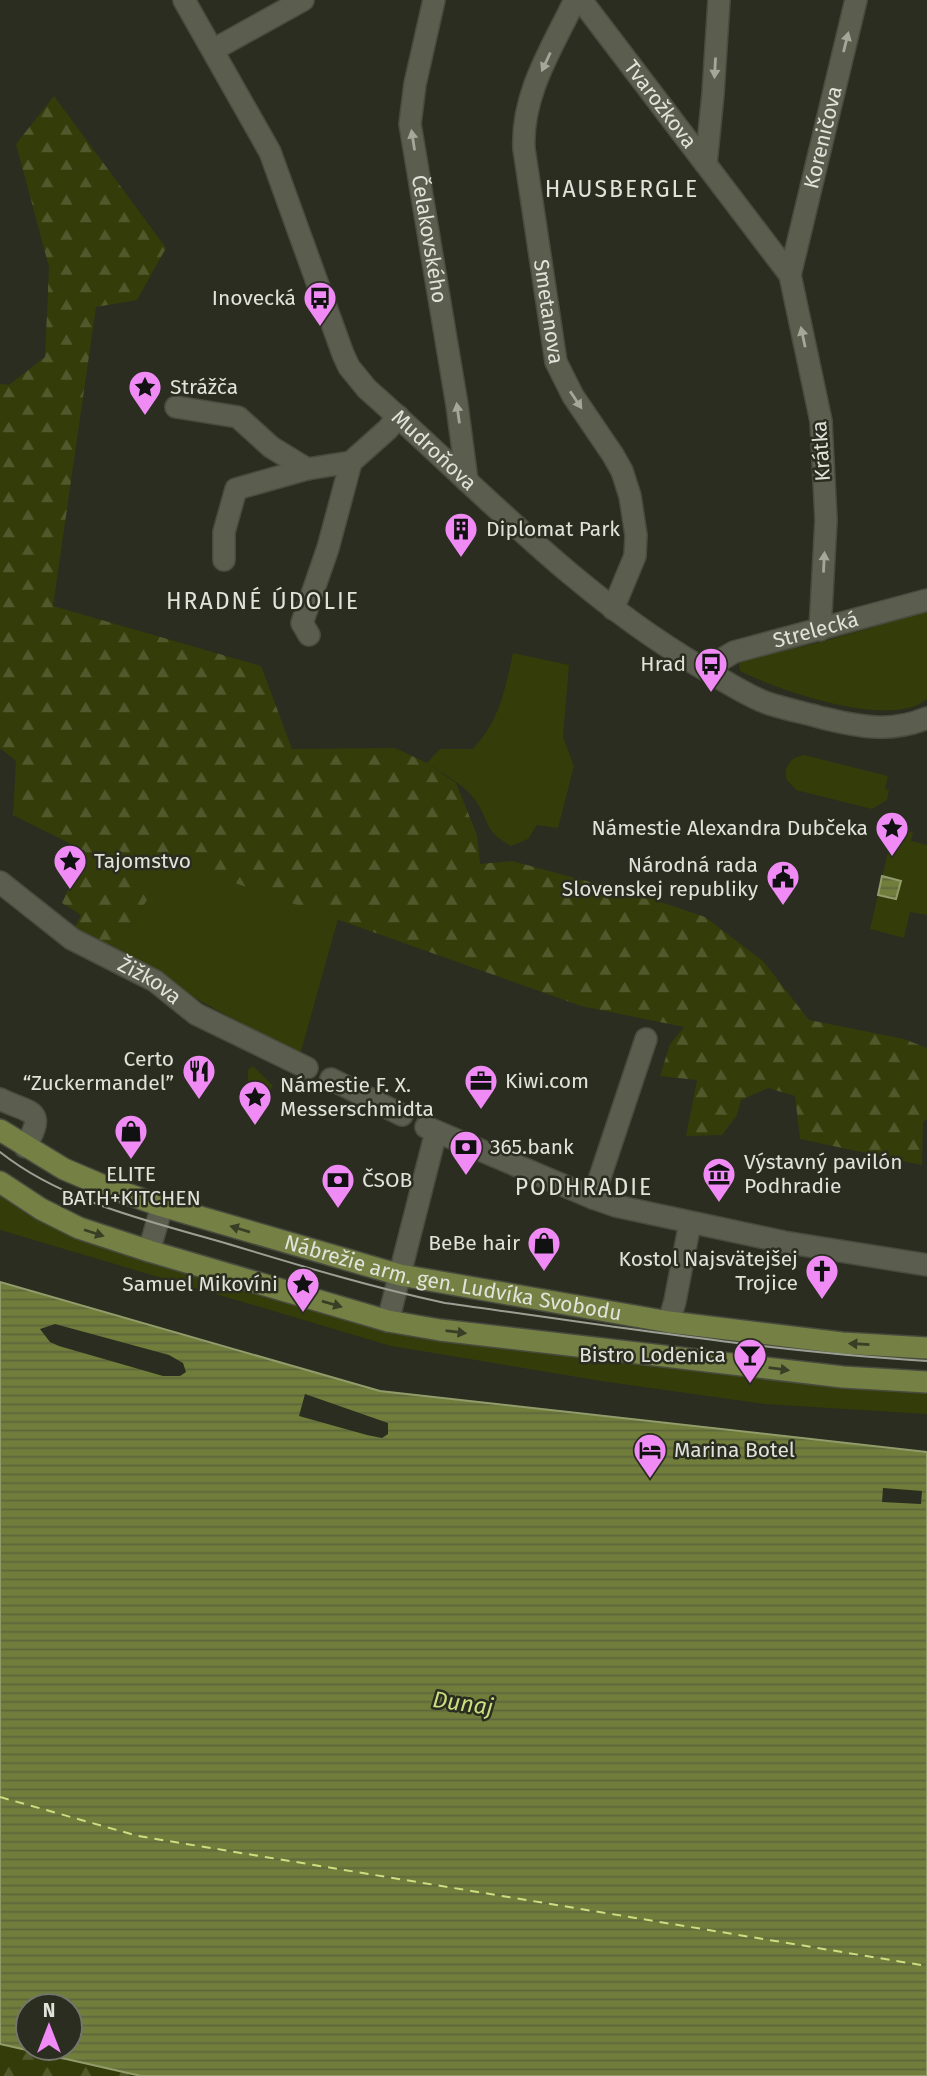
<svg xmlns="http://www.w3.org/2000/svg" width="927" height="2076" viewBox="0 0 927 2076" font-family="'Fira Sans',sans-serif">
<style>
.green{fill:#343c09}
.forest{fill:url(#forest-firs)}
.water{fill:url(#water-rules);stroke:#929c6b;stroke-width:2;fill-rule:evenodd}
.pier{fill:#2a2d1f}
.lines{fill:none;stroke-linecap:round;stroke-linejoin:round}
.ferry{stroke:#cbde80;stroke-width:2;stroke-dasharray:9 7;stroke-linecap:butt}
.minor-casing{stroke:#494b3f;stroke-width:24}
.major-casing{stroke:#494b3f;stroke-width:24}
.minor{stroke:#5b5e4e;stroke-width:21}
.major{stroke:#758044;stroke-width:21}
.tram{stroke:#9c9f94;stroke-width:2}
.oneway{fill:#a5a79b}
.oneway2{fill:#393e26}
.labels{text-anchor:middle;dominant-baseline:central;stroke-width:5;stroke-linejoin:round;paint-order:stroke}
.street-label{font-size:21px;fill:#e1e3da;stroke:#2a2d1f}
.poi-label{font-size:21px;fill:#e1e3da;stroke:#2a2d1f;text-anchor:end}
.neighbourhood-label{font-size:23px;letter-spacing:2px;fill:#e1e3da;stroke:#2a2d1f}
.water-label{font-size:23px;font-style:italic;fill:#cbde80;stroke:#2a2d1f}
</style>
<defs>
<pattern id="forest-firs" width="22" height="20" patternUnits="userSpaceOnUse" patternTransform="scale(1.75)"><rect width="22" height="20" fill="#343c09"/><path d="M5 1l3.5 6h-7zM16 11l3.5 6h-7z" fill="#51582c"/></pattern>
<pattern id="water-rules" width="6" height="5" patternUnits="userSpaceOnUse" patternTransform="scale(1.75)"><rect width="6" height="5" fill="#707d3b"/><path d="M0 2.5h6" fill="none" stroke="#5e663d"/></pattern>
</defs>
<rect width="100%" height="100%" fill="#2a2d1f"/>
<!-- green -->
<path class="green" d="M927,610V699C891,730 777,690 740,671L738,659C802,650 865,630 927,610Z
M513,653L569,665L563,737L574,766L558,828L537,825L528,839L511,846C483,830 491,823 475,800C465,785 442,773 427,763L440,749H473C501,718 504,692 513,653Z
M804,755L888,776L885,789L889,790L887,800L872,809L796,790L786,779C784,765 790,758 804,755Z
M906,831L913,832L911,841L927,845V915L910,912L904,938L870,929L891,839Z
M173,861L338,919L300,1055L112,953Z
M253,1066L273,1086L258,1108H247L248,1070Z
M0,1195L31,1217L67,1234L132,1258L396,1330L709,1373L927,1392V1414L764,1404L601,1381L391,1346L0,1230Z"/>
<!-- forest -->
<path class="forest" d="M54,96L166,248L137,300L96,307L53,606L261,666L292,749L395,748L427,763L456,783L477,835L480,864L512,861L646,897L705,917L763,961L809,1020L904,1039L927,1048V1119L923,1122L922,1165L800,1139L795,1096L768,1088L741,1100L737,1115L722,1135L686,1136L697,1080L660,1076L670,1044L684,1027L581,1006L173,861L112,953L74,930L81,915L62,903L85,851L13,815L16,761L0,748V384L9,385L45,357L49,267L16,144Z
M0,2044L141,2076H0Z"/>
<!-- water -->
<path class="water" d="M882,876L901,881L896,899L878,895Z
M0,1282L380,1391L927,1452V2076H141L0,2044ZM28,2006H70V2048H28Z"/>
<!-- pier -->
<path class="pier" d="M55,1324L169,1355L183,1363L186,1372L180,1376H163L59,1346L50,1342L40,1329Z
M305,1394L388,1423V1434L382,1438L367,1435L299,1416Z
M883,1488L922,1491L921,1504L882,1502Z"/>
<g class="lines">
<!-- ferry -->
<path class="ferry" d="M0,1797L138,1836L927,1966"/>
<defs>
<g id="minor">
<path id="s1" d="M184,0L270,152L343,354L349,367L367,389C475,484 573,592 697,665C719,677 743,694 767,703C785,709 805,713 823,718C860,727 891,733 927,718"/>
<path id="s2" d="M434,0L415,84L410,124L457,405L467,481"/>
<path id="s3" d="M575,0C552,48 521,95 524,149L556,362L573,396L613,455L622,471L630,496L636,535L635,556L613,609"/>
<path id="s4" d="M581,0L790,275"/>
<path d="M213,50L303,0"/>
<path d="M706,164L713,94L719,0"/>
<path d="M176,407L238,417L271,447L307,469"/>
<path d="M224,560V532L236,489L307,469L351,462L388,429L398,416"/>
<path id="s5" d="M820,630L826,520L821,421L790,275L856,0"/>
<path d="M309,635L302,623L328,548L351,462"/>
<path id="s6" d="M712,673L719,661L734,652L927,600"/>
<path id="s7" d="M0,882L72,939L155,981L196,1014L307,1068"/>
<path d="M331,1079L402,1115"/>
<path d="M0,1099C30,1114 48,1108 25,1147"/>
<path d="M426,1127L593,1198L616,1206L784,1242L927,1265"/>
<path d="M593,1198L646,1039"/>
<path d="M149,1251L162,1206"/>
<path d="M388,1321L436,1132"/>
<path d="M669,1322L675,1301L690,1223"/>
</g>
<g id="major">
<path id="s8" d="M0,1130L64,1169L104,1186L162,1206L400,1275L669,1322L842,1343L927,1348"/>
<path d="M0,1182L41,1209L79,1228L149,1251L388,1321L440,1330L843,1377L927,1382"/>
</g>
</defs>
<!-- minor casing -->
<use href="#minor" class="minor-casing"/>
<!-- major casing -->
<use href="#major" class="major-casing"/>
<!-- minor -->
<use href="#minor" class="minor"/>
<!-- major -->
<use href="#major" class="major"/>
<!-- tram -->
<path class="tram" d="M0,1152C63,1202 149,1221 225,1243C298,1265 370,1287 445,1303C605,1325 765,1351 927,1361"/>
</g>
<!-- one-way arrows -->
<defs><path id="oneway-solid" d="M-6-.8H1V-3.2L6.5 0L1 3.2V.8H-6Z" transform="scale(1.75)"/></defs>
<g class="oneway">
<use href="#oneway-solid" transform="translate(846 42) rotate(-76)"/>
<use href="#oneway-solid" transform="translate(546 62) rotate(115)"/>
<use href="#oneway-solid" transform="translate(715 68) rotate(93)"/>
<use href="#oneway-solid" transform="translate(413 140) rotate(-99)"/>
<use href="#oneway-solid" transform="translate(803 337) rotate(-102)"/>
<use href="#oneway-solid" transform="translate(576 400) rotate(56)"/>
<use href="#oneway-solid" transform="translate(458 413) rotate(-98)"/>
<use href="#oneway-solid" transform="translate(824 562) rotate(-87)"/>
</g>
<g class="oneway2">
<use href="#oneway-solid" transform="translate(240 1229) rotate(-163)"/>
<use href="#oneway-solid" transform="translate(94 1233) rotate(18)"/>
<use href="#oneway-solid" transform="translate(332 1304) rotate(16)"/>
<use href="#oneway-solid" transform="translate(456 1332) rotate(7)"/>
<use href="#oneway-solid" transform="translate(859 1344) rotate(-177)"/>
<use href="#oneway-solid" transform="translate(779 1369) rotate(7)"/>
</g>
<!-- icons -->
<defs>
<symbol id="bus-pin" viewBox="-11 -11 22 30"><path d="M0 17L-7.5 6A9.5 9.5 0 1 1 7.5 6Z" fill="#f08bf6" stroke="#2a2d1f"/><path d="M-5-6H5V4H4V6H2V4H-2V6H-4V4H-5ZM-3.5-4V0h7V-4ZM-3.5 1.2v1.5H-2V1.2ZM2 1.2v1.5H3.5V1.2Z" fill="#111"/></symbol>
<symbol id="sight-pin" viewBox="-11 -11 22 30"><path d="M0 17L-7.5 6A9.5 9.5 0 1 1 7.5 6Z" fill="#f08bf6" stroke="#2a2d1f"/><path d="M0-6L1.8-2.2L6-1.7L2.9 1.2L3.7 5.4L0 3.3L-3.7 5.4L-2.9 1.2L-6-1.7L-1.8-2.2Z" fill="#111"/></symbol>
<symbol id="building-pin" viewBox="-11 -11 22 30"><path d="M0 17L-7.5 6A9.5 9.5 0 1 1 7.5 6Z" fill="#f08bf6" stroke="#2a2d1f"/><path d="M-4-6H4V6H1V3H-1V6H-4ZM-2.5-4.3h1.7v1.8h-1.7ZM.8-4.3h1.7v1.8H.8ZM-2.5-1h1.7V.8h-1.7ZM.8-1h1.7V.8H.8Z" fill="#111"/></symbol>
<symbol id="civic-pin" viewBox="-11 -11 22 30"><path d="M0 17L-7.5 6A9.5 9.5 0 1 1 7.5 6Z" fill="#f08bf6" stroke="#2a2d1f"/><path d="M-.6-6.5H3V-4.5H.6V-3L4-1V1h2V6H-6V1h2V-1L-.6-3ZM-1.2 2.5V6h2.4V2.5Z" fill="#111"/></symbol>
<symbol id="restaurant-pin" viewBox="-11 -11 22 30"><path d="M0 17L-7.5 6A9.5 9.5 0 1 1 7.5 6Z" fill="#f08bf6" stroke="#2a2d1f"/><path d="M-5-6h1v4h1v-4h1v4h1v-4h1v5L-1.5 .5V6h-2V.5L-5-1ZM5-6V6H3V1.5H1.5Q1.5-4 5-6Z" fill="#111"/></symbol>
<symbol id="office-pin" viewBox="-11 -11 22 30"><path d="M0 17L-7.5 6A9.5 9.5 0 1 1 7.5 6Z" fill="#f08bf6" stroke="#2a2d1f"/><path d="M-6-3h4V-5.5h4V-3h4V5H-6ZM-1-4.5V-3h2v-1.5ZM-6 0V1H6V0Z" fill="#111"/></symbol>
<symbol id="shop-pin" viewBox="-11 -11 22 30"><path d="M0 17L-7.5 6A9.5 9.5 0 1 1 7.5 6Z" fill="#f08bf6" stroke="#2a2d1f"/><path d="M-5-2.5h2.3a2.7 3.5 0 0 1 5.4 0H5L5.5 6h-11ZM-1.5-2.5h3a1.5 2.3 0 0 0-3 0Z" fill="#111"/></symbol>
<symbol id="bank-pin" viewBox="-11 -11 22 30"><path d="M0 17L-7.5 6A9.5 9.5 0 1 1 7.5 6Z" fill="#f08bf6" stroke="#2a2d1f"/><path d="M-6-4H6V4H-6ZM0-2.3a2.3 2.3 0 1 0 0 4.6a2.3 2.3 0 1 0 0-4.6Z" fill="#111"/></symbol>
<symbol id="museum-pin" viewBox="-11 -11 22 30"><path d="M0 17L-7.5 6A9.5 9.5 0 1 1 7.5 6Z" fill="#f08bf6" stroke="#2a2d1f"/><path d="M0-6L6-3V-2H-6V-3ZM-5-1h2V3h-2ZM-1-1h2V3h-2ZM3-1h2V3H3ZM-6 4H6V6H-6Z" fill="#111"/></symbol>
<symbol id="church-pin" viewBox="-11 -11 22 30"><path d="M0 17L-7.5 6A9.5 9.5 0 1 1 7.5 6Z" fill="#f08bf6" stroke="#2a2d1f"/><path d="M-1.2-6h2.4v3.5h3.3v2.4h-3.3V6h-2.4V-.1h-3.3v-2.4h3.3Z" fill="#111"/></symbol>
<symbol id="bar-pin" viewBox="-11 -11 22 30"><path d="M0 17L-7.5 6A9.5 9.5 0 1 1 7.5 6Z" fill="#f08bf6" stroke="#2a2d1f"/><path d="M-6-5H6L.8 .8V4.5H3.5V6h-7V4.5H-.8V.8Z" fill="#111"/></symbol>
<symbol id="hotel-pin" viewBox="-11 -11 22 30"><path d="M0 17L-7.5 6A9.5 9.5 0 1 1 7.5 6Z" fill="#f08bf6" stroke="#2a2d1f"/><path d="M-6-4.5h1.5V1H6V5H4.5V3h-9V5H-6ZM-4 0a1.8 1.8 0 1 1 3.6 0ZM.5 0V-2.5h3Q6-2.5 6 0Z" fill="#111"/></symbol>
</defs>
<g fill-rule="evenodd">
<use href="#bus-pin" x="301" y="279" width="38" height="52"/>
<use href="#sight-pin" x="126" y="368" width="38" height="52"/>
<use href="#building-pin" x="442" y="510" width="38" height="52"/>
<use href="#bus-pin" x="692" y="645" width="38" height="52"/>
<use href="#sight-pin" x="873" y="809" width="38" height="52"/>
<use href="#sight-pin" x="51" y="842" width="38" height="52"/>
<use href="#civic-pin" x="764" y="858" width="38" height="52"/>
<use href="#restaurant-pin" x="180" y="1052" width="38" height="52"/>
<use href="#office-pin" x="462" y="1062" width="38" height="52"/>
<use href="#sight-pin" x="236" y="1078" width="38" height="52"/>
<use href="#shop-pin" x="112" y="1112" width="38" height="52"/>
<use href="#bank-pin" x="447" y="1128" width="38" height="52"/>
<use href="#museum-pin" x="700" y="1155" width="38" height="52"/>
<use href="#bank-pin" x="319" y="1161" width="38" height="52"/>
<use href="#shop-pin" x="525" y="1224" width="38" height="52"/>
<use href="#church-pin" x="803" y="1252" width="38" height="52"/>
<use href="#sight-pin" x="284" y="1265" width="38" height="52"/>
<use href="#bar-pin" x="731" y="1336" width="38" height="52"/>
<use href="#hotel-pin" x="631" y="1431" width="38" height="52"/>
</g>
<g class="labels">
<!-- street labels -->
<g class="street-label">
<text stroke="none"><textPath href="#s4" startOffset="131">Tvarožkova</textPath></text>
<text stroke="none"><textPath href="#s5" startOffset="500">Koreničova</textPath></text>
<text stroke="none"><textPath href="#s2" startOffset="243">Čelakovského</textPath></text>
<text stroke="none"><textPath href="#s3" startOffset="324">Smetanova</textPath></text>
<text stroke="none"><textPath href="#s1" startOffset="523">Mudroňova</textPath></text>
<text transform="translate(821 451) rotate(-94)">Krátka</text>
<text stroke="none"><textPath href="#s6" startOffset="116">Strelecká</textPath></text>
<text stroke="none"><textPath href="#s7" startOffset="180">Žižkova</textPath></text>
<text stroke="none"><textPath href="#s8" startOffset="480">Nábrežie arm. gen. Ludvíka Svobodu</textPath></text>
</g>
<!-- poi labels -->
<g class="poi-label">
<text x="296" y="298">Inovecká</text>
<text x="170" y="387" text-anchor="start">Strážča</text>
<text x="486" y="529" text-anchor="start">Diplomat Park</text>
<text x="686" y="664">Hrad</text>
<text x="868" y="828">Námestie Alexandra Dubčeka</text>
<text x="94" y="861" text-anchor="start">Tajomstvo</text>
<text x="758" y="865">Národná rada<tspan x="758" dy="24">Slovenskej republiky</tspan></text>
<text x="174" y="1059">Certo<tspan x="174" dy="24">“Zuckermandel”</tspan></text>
<text x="505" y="1081" text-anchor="start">Kiwi.com</text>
<text x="280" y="1085" text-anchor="start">Námestie F. X.<tspan x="280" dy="24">Messerschmidta</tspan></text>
<text x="490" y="1147" text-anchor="start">365.bank</text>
<text x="744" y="1162" text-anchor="start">Výstavný pavilón<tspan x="744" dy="24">Podhradie</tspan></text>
<text x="131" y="1174" text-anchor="middle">ELITE<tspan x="131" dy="24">BATH+KITCHEN</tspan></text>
<text x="362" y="1180" text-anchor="start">ČSOB</text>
<text x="520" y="1243">BeBe hair</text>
<text x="798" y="1259">Kostol Najsvätejšej<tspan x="798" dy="24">Trojice</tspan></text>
<text x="278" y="1284">Samuel Mikovíni</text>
<text x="726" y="1355">Bistro Lodenica</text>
<text x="674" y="1450" text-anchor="start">Marina Botel</text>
</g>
<!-- neighbourhood labels -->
<g class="neighbourhood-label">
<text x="622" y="189">HAUSBERGLE</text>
<text x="263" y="601">HRADNÉ ÚDOLIE</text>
<text x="584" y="1187">PODHRADIE</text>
</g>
<!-- water labels -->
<g class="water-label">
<text transform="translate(463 1703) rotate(8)">Dunaj</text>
</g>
</g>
<!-- north arrow -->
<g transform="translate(49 2027)"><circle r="33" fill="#2a2d1f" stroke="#73766a" stroke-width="2"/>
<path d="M0-5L12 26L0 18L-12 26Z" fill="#f08bf6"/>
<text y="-10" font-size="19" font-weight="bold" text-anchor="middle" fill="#e1e3da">N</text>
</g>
</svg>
